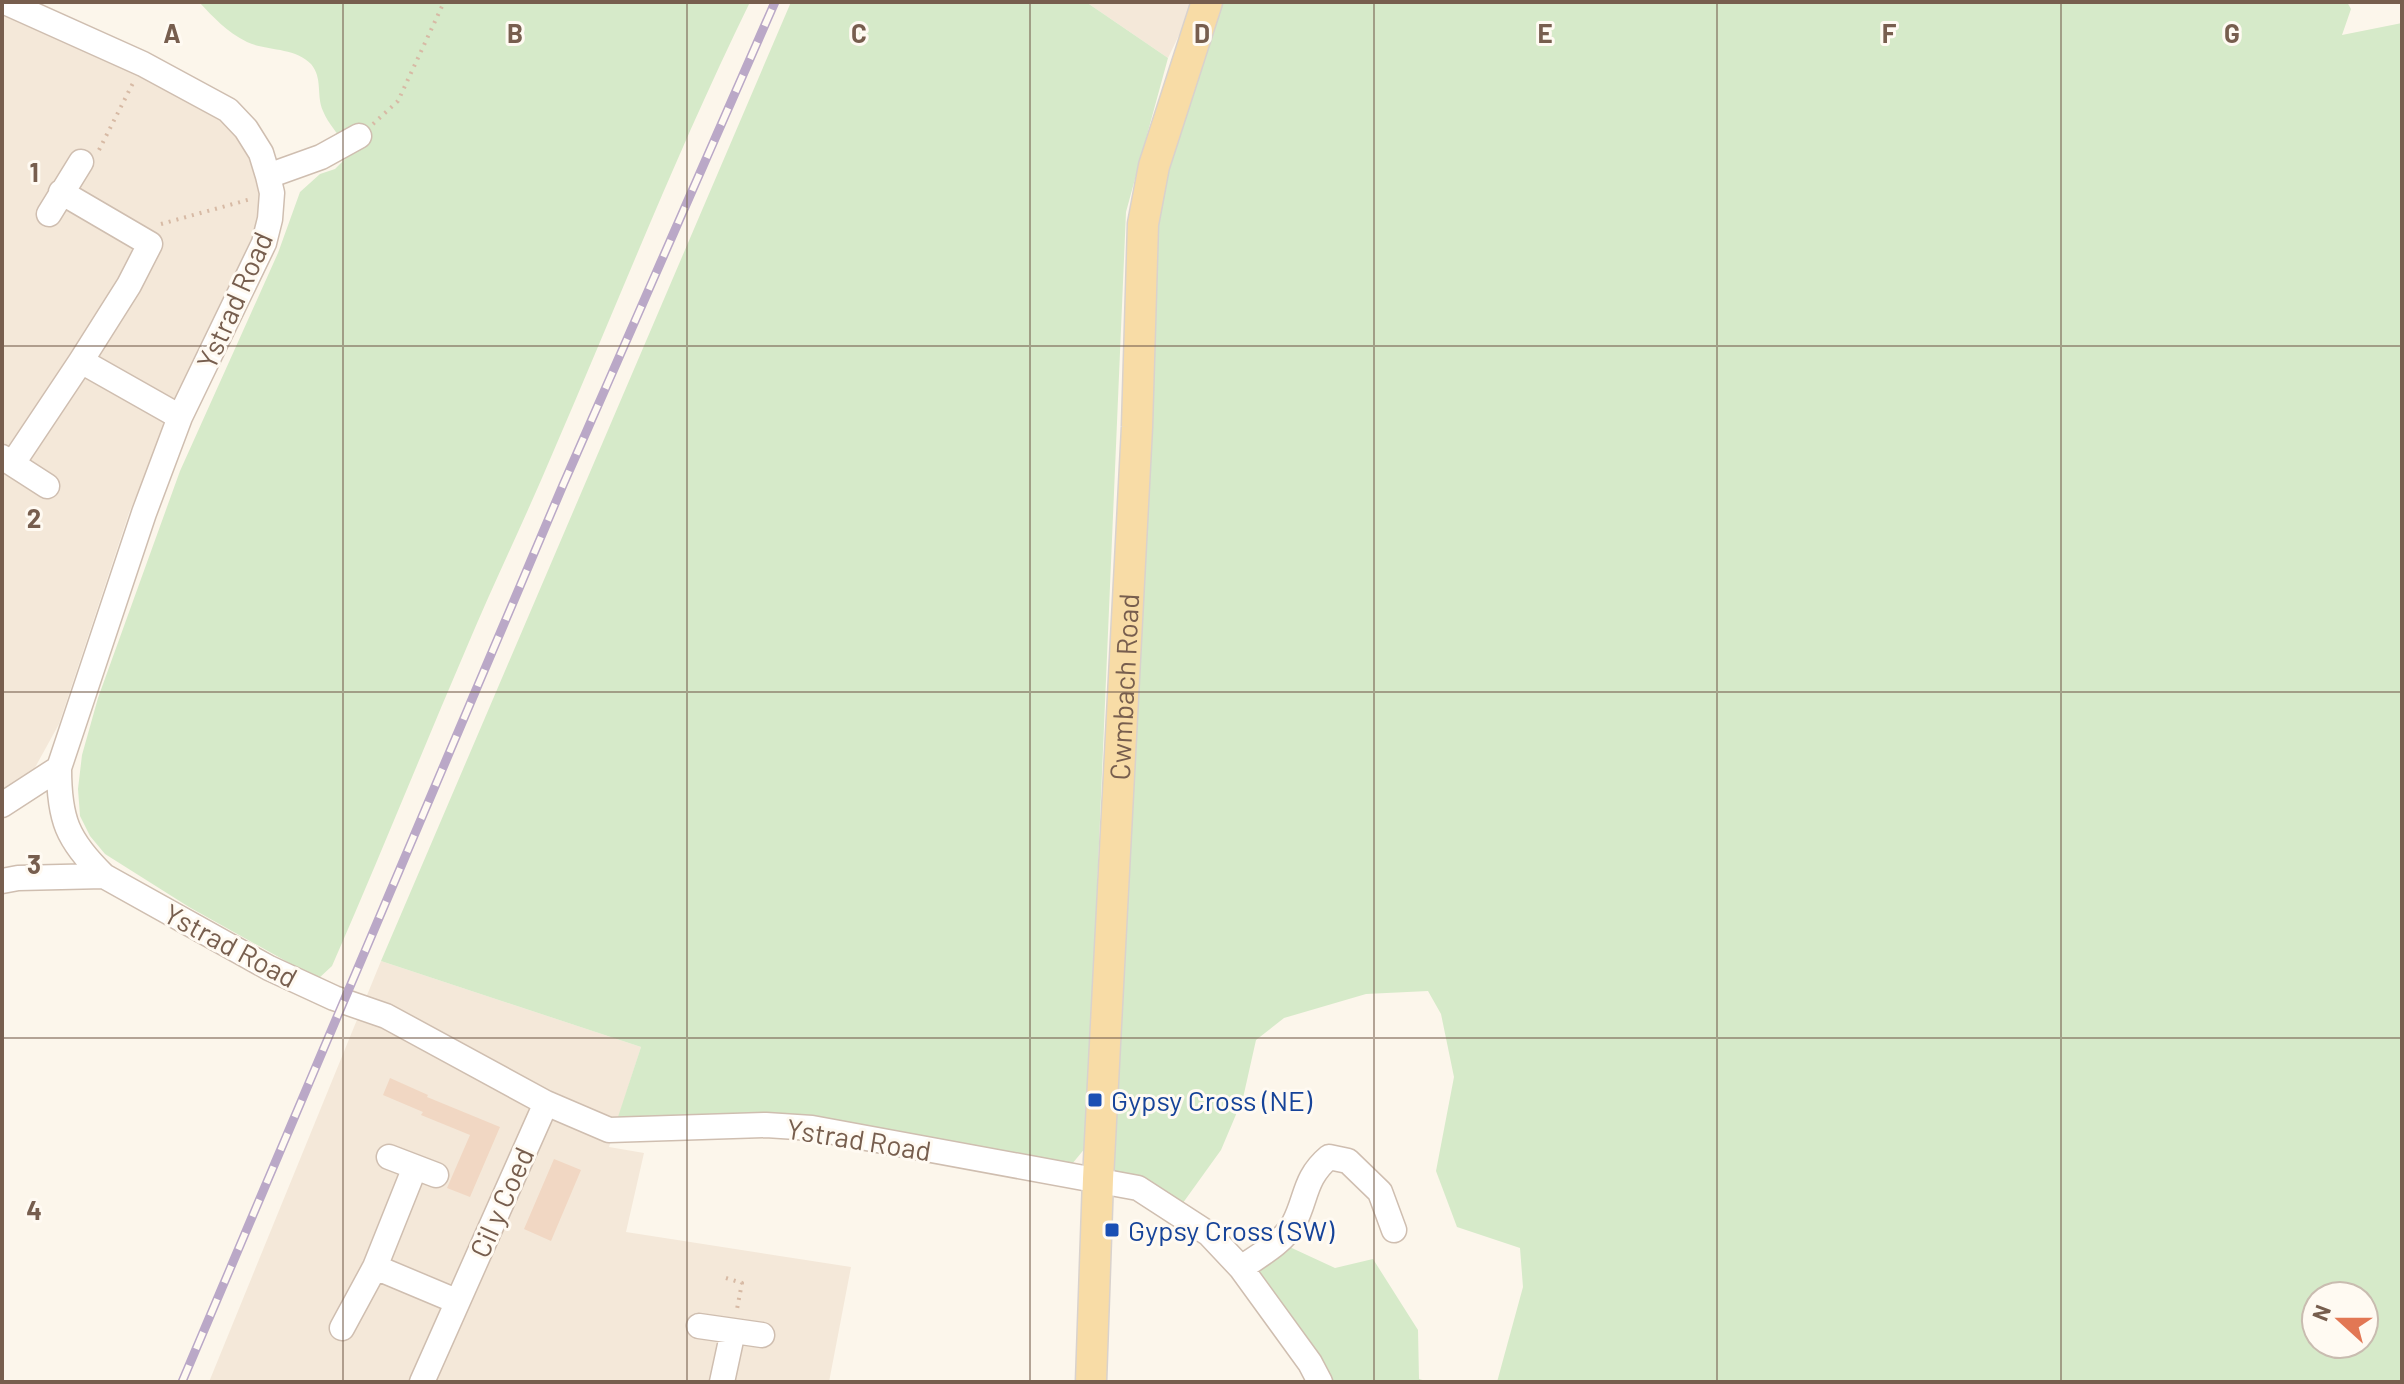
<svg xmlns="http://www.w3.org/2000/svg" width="2404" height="1384" viewBox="0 0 2404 1384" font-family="Barlow,sans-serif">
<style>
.residential{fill:#f4e8d9}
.green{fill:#d6eac9;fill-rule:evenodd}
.building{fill:#f1d7c3}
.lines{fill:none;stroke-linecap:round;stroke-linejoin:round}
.minor-casing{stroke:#cfbeb0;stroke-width:27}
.major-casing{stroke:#d9d2cd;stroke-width:33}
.path{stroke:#d7baa5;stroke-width:4;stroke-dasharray:2 6;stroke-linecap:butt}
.minor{stroke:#fff;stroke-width:24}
.major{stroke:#f8dca6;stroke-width:30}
.rail-casing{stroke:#baa8c7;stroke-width:9}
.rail{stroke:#fffaf2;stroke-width:6;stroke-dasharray:18;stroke-linecap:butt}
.grid{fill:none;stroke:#775e4e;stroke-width:2;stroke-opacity:0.55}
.transit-dot{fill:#1a4fb4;stroke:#fffaf2;stroke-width:3}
.labels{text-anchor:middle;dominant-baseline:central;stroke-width:6;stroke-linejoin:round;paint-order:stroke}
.street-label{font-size:28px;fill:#775e4e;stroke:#fffaf2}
.transit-label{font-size:28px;fill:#164399;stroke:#fffaf2;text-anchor:start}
.grid-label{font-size:26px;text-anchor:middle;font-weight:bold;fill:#775e4e;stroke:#fffaf2;stroke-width:6;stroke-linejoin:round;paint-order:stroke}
</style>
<rect width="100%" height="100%" fill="#fcf6eb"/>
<!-- residential -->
<path class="residential" d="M1086,2H1195L1168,58Z
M2,9L222,112L261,176L256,237L196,357L129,513L59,724L32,773L2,792Z
M381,961L641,1047L609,1147L644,1153L626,1232L851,1267L829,1382H209Z"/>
<!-- green -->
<path class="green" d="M199,2H750C678,149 619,300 554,450C526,517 494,582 466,649C421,754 378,861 332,966L318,979L189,907L105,854L90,836L80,816L78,789L82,755L98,698L180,471L278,253L300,192L320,174L335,169L345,159L346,148C340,135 328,124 323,111C316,95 323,78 311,64C295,47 266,51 247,42C227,32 213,17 199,2Z
M791,2H1086L1168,58L1126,212L1086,1147L1072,1164L811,1124L616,1123L641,1047L381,961Z
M1217,2H2347L2351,9L2342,35L2402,23V1382H1497L1523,1287L1520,1248L1457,1227L1436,1171L1454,1077L1441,1014L1428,991L1366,994L1284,1018L1256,1040L1243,1098L1221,1150L1180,1207L1112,1174L1155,225L1163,173ZM2316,1296H2364V1344H2316Z
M1281,1243L1335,1268L1373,1259L1418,1330L1419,1379L1430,1382H1330L1249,1271Z"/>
<!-- building -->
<path class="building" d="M390,1078L428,1095L427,1097L500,1127L470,1197L447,1188L470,1135L421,1115L423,1112L383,1095Z
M554,1159L581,1170L551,1241L524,1229Z"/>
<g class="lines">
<defs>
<path id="minor" d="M5,2L143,64L228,110L246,129L261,153L268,176L272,193L270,219L264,243L180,417L144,513L59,768C59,819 67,840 104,876L269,968L334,998L386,1016L546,1103L609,1130L766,1125L812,1128L1138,1188L1209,1234L1241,1268L1310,1363L1320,1382
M268,176L321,157L359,136
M61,192L150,244L129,285L81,361L180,417
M49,214L81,162
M2,457L47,486
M13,463L81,361
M2,805L59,768
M2,881L18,878L104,876
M389,1157L436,1175
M375,1267L456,1301
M1241,1268C1258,1256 1283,1243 1294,1223C1307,1198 1304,1178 1329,1157L1348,1161L1380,1192L1394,1230
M699,1326L762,1335
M342,1328L375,1267L415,1167
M422,1382L546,1103
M722,1382L733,1331"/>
<g id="major">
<path id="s1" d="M1091,1382L1098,1179L1137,427L1143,224L1154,166L1207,2"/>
</g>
</defs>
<!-- minor casing -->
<use href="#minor" class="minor-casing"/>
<!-- major casing -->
<use href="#major" class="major-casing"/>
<!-- path -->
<path class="path" d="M373,124L398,101L444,2
M99,150L133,83
M161,224L251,199
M726,1278L742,1283L737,1309"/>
<!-- minor -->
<use href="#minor" class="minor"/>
<!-- major -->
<use href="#major" class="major"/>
<defs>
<path id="rail" d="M182,1382L563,485L775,2"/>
</defs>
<!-- rail casing -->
<use href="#rail" class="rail-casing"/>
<!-- rail -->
<use href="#rail" class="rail"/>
</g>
<!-- grid -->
<path class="grid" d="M343,2V1382M687,2V1382M1030,2V1382M1374,2V1382M1717,2V1382M2061,2V1382M2,346H2402M2,692H2402M2,1038H2402"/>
<!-- markers -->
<g class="transit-dot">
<rect x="1087" y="1092" width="16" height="16" rx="4"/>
<rect x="1104" y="1222" width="16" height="16" rx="4"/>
</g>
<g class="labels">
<!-- street labels -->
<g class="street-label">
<text transform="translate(234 300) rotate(-66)">Ystrad Road</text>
<text stroke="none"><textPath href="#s1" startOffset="696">Cwmbach Road</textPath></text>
<text transform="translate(231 945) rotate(28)">Ystrad Road</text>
<text transform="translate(859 1139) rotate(9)">Ystrad Road</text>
<text transform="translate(501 1202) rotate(-66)">Cil y Coed</text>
</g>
<!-- transit labels -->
<g class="transit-label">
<text x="1111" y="1100">Gypsy Cross (NE)</text>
<text x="1128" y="1230">Gypsy Cross (SW)</text>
</g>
</g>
<g class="grid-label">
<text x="172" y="43">A</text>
<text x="515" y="43">B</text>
<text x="859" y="43">C</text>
<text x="1202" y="43">D</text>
<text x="1545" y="43">E</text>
<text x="1889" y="43">F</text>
<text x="2232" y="43">G</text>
<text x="34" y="182">1</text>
<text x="34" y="528">2</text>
<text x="34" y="874">3</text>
<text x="34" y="1220">4</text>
</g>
<!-- border -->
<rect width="2404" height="1384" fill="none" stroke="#775e4e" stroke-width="8"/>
<!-- north arrow -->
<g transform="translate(2340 1320) rotate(291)"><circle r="38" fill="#fffaf2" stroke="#c9bcb0" stroke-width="2"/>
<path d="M0-6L14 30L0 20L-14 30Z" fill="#e27754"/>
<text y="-12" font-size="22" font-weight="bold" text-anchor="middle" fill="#775e4e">N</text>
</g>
</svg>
